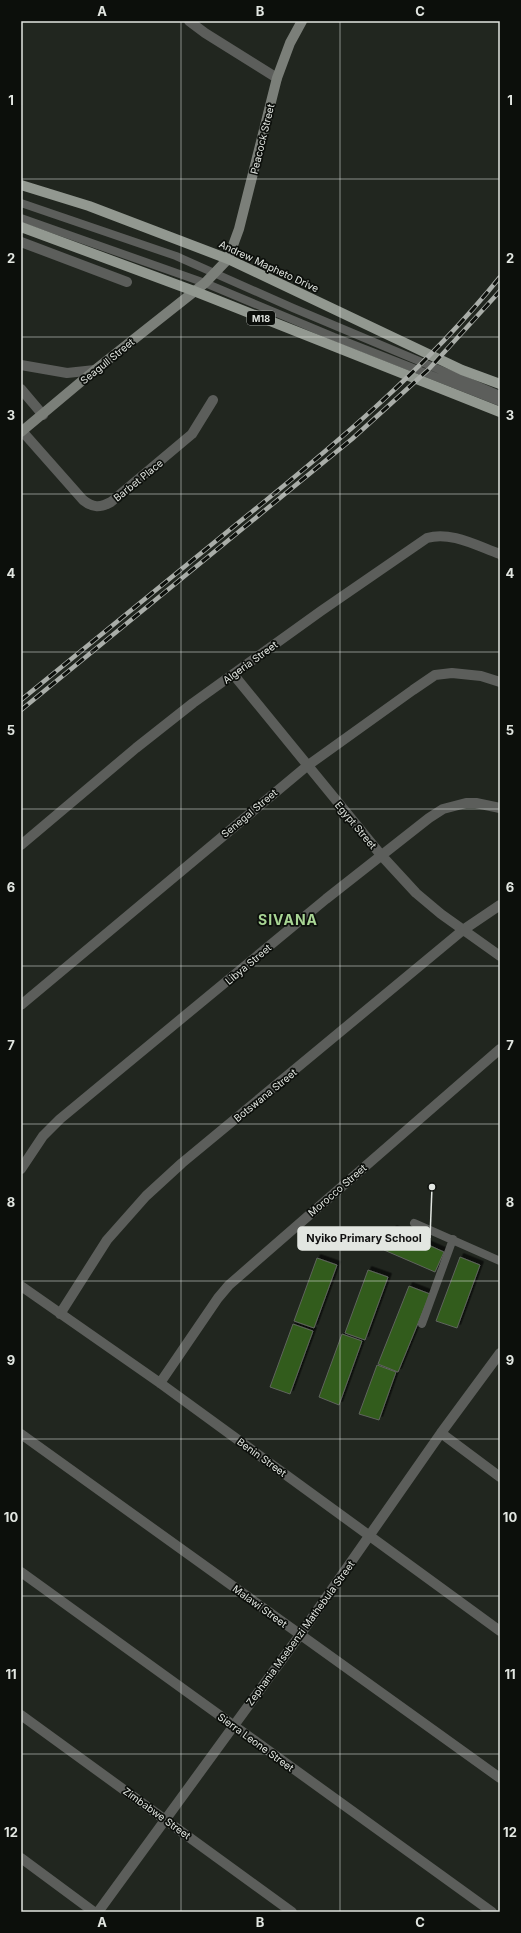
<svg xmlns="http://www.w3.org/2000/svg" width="521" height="1933" viewBox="0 0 521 1933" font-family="Inter,sans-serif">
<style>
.building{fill:#325b1a;stroke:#5f655d;filter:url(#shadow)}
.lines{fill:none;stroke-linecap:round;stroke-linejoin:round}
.lane{stroke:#5c5e5b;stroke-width:8}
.street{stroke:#5c5e5b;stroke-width:10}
.secondary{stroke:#7b7f79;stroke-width:10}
.primary{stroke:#929890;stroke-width:10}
.rail-casing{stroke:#a9ada8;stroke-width:4.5}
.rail{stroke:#0c0f0b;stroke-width:3;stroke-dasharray:9;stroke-linecap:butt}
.grid{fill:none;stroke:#e2e6e1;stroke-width:1;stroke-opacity:0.55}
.labels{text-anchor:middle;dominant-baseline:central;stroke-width:3.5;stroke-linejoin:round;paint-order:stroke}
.shield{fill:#0c0f0b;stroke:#a2a6a1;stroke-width:1}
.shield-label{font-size:9px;font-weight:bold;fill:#e2e6e1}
.street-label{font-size:10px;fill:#e2e6e1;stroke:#0c0f0b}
.district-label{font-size:14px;font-weight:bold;letter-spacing:1px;fill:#a8d594;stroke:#0c0f0b}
.leader{fill:none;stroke:#e2e6e1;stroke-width:1.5}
.callout-dot{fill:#e2e6e1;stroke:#0c0f0b;stroke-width:1.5}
.callout{fill:#e2e6e1;stroke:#e2e6e1;stroke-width:1.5}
.callout-label{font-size:11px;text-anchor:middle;font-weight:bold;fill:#111}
.neatline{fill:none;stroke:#e2e6e1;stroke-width:1.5}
.grid-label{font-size:13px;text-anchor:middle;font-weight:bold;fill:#e2e6e1}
</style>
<defs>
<filter id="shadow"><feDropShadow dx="3.5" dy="-3.5" stdDeviation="0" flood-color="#0009"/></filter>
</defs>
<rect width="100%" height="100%" fill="#21261f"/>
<!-- building -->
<path class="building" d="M393,1229L444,1252L435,1272L384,1250Z
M460,1257L480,1265L457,1328L436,1321Z
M317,1258L337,1265L314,1328L294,1321Z
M368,1270L388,1277L365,1340L345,1333Z
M409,1286L430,1294L398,1372L378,1364Z
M293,1324L313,1331L290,1394L270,1387Z
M342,1334L362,1341L339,1405L319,1397Z
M377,1365L396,1372L379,1420L359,1414Z"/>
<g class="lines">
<!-- lane -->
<path class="lane" d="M21,203L176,256L293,308L500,395
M21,218L205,283L334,337L500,402
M414,1223L500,1261
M422,1324L453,1239"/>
<!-- street -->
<path class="street" d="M189,21L205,33L277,78
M21,242L127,282
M21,365L67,373L95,370
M21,389L43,415
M22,431L83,500C93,508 100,508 111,502L192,434L213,400
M233,674L381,855L416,893L441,914L500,956
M21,845L136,748L193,703L321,611L427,538C451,531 477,546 500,554
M21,1005L307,766L413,690L435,675L452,673L481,676L500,682
M21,1169L43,1136L60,1119L326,899L429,818L443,809L466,803H476L500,808
M21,1286L160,1383L500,1631
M60,1314L107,1240L146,1196L182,1163L463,930L500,905
M160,1383L218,1298L229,1285L500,1049
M441,1433L500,1477
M21,1434L500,1778
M21,1572L492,1912
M21,1715L292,1912
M21,1858L94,1912
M98,1912L300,1635L441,1433L500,1353"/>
<!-- secondary -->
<path class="secondary" d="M21,432L95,370L205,283L228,259L239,229L277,78L290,43L302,21"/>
<!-- primary -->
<path class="primary" d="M21,185L89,206L228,259L462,370L500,384
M21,227L194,291L500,412"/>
<defs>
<path id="rail" d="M21,700C93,641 166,582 238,523C331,448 424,371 500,277
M21,710L352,439L428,370L500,291"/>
</defs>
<!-- rail casing -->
<use href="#rail" class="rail-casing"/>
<!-- rail -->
<use href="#rail" class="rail"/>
</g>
<!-- grid -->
<path class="grid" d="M181,21V1912M340,21V1912M21,179H500M21,337H500M21,494H500M21,652H500M21,809H500M21,966H500M21,1124H500M21,1281H500M21,1439H500M21,1596H500M21,1754H500"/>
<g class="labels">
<!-- shield labels -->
<rect class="shield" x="247" y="311" width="28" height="14" rx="3"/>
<g class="shield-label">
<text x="261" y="318">M18</text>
</g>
<!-- street labels -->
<g class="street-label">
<text transform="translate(262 139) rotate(-76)">Peacock Street</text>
<text transform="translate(269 266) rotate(25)">Andrew Mapheto Drive</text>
<text transform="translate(107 361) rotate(-39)">Seagull Street</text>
<text transform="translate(138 480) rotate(-39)">Barbet Place</text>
<text transform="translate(250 662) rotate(-36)">Algeria Street</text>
<text transform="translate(249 813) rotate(-40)">Senegal Street</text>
<text transform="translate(356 825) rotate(50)">Egypt Street</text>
<text transform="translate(248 964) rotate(-40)">Libya Street</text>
<text transform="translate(265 1095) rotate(-39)">Botswana Street</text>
<text transform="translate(337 1190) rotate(-41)">Morocco Street</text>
<text transform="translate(262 1457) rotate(36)">Benin Street</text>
<text transform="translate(260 1606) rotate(36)">Malawi Street</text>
<text transform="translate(300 1633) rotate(-54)">Zephania Msebenzi Mathebula Street</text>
<text transform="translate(256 1742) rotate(36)">Sierra Leone Street</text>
<text transform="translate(157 1813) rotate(36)">Zimbabwe Street</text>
</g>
<!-- district labels -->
<g class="district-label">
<text x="288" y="919">SIVANA</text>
</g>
</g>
<!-- callouts -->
<path class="leader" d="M432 1187L430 1238"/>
<circle class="callout-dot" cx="432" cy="1187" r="4"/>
<rect class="callout" x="298" y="1227" width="132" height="23" rx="4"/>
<g class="callout-label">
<text x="364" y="1242">Nyiko Primary School</text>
</g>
<!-- border -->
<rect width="521" height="1933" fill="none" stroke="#0c0f0b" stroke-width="44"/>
<rect x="22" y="22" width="477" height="1889" class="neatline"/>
<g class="grid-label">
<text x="102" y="16">A</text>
<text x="260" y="16">B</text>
<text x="420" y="16">C</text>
<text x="11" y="105">1</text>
<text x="510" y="105">1</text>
<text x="11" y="263">2</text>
<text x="510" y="263">2</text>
<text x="11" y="420">3</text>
<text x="510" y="420">3</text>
<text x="11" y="578">4</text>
<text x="510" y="578">4</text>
<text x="11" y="735">5</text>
<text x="510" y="735">5</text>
<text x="11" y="892">6</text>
<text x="510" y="892">6</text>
<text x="11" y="1050">7</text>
<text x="510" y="1050">7</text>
<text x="11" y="1207">8</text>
<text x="510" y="1207">8</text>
<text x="11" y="1365">9</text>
<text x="510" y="1365">9</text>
<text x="11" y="1522">10</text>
<text x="510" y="1522">10</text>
<text x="11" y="1679">11</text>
<text x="510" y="1679">11</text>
<text x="11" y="1837">12</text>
<text x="510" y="1837">12</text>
<text x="102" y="1927">A</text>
<text x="260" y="1927">B</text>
<text x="420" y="1927">C</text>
</g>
</svg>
